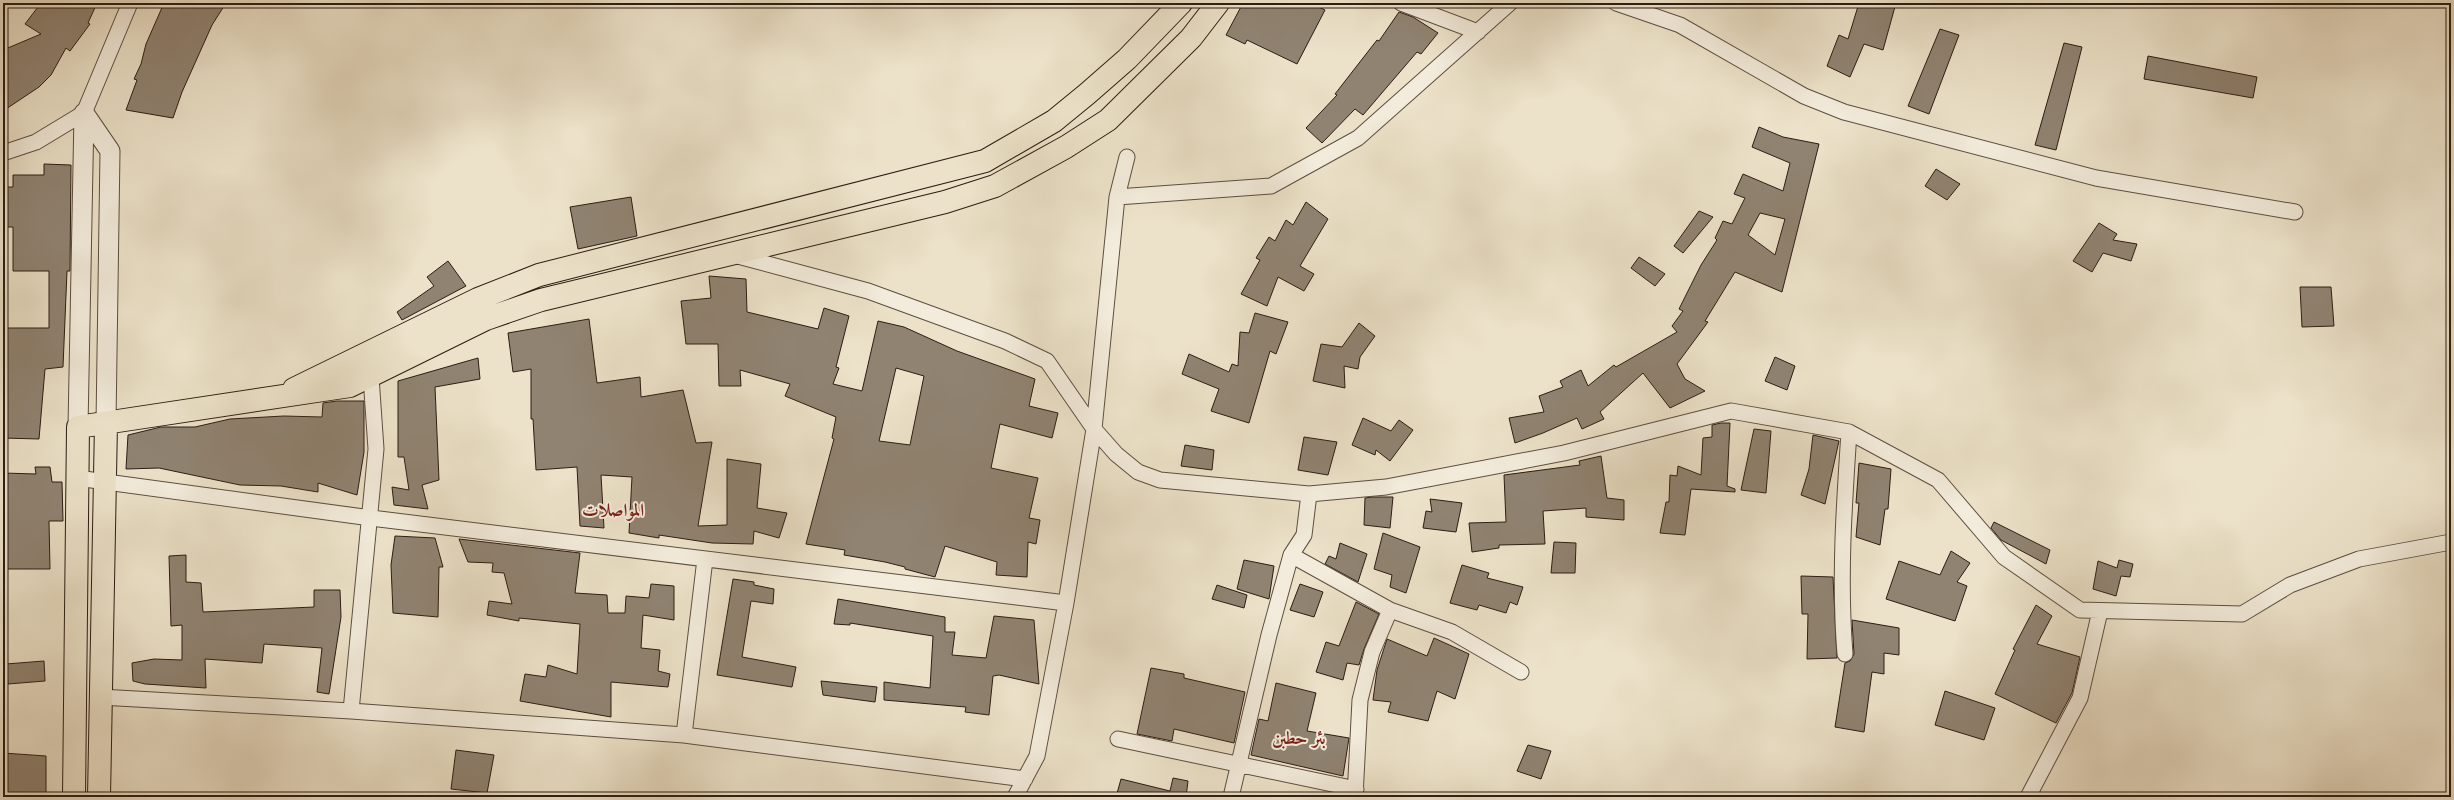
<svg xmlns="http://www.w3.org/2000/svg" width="2454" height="800" viewBox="0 0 2454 800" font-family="Cardo,Amiri,serif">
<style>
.building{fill:#908372;stroke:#2d1c13;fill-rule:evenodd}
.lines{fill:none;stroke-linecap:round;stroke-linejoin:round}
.minor-casing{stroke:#5d4e40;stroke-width:17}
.tertiary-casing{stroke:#5d4e40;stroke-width:21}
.primary-casing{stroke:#2d1c13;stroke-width:24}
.minor{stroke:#f3ecdc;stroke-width:15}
.tertiary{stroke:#f3ecdc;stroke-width:19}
.primary{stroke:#ece2c9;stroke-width:22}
.labels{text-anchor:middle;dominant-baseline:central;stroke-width:4;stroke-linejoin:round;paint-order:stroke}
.district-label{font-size:18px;font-weight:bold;fill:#7a1f14;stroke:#f3ecdc}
</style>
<rect width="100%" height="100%" fill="#ece2c9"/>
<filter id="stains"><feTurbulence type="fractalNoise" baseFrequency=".005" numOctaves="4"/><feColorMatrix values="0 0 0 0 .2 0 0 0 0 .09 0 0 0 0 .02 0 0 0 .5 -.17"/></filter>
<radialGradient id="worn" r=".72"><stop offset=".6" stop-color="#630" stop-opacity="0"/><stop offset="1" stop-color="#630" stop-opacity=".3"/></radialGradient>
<!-- building -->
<path class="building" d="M41,3H97L88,23L90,24L70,51L66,48L51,75L39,87L3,111V50L41,34L25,24Z
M164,3H226L212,25L182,92L173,118L126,110L137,80L134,79L141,64L146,44Z
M1243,3H1310L1325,10L1297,64L1247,40L1245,44L1226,35Z
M1859,3H1896L1883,50L1864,44L1850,77L1827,66L1839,35L1848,39Z
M1399,12L1413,17L1438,33L1421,54L1417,52L1363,115L1355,109L1322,143L1306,128L1337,95L1335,94L1377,40L1379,41Z
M1940,29L1959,35L1929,114L1908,106Z
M2064,43L2082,47L2056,150L2035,145Z
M2148,56L2257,77L2253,98L2144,79Z
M1759,127L1783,137L1819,144L1782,292L1735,272L1705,321L1708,322L1677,364L1685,379L1705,391L1670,408L1643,373L1600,412L1604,419L1582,429L1577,418L1543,433L1515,443L1509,418L1544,412L1539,396L1563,387L1560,381L1581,370L1588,386L1614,365L1616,367L1677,332L1672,326L1683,311L1679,309L1701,265L1717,240L1715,238L1723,221L1732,224L1745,198L1734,194L1743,174L1783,191L1790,163L1752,147ZM1760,213L1785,219L1775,255L1748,235Z
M44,164L71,165L70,271H67L63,367L45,369L39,439L3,438V328H49V271H13V227H3V187H13V175H44Z
M1936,169L1960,184L1947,200L1925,186Z
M631,197L637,236L578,249L570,207Z
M1306,202L1328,219L1300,266L1314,274L1304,291L1278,277L1267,306L1241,294L1260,260L1256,258L1269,237L1275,241L1286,220L1293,225Z
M1699,211L1713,217L1683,253L1674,246Z
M2099,223L2117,234L2113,240L2137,244L2131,261L2103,253L2092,272L2073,261Z
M1639,257L1665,274L1655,286L1631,268Z
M448,261L466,286L402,320L397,312L434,286L427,277Z
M709,276L746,279L747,312L818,329L824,308L849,316L836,367L839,368L833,384L862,391L878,321L904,327L957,351L1035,379L1029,406L1058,413L1052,438L1000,424L991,468L1038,478L1029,518L1040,520L1036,544L1028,542L1027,577L996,575L997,562L945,546L935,577L905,569V567L885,562L844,555L845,550L806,544L834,439L832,438L836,417L785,396L790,384L740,370L741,386H719L718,344H686L681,301L711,298ZM896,368L924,376L910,445L879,441Z
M2300,287H2331L2334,326L2302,327Z
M1255,313L1288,322L1276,354L1270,351L1249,423L1211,411L1219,389L1182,374L1189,354L1229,372L1232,364L1238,366L1240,332L1249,333Z
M589,319L597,383L640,377L641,397L683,390L696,443L712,442L698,526L727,525V459L761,464L757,508L787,513L779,538L754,531L753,544L712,543L659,535V538L629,533L632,477L601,475L604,528L580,526L577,467L536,470L533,419H531V369L513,372L508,333Z
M1359,323L1375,336L1360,357L1358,369L1344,366L1345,388L1313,381L1321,344L1342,347Z
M1775,357L1795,366L1787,390L1765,381Z
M478,358L480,379L435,387L439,480L422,485L428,509L394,505L392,487L409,490L404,457H398V381Z
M337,401H364V452L357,495L318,483V492L281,486L240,485L159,468L126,469L128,435L161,427H195L230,419L284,416L322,417L323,403Z
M1363,418L1391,431L1399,420L1413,430L1390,461L1376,450L1375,455L1352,445Z
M1721,423H1730L1727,486L1735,489V492L1691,489L1685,535L1660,533L1666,502H1669L1670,475L1677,476L1678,466L1701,475L1703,438L1712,437V425Z
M1754,429L1771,431L1766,493L1741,490Z
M1813,435L1839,441L1825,504L1801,495L1809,469Z
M1304,437L1337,442L1328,475L1298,470Z
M1185,445L1214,450L1212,470L1181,466Z
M1601,456L1607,498L1624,500V520L1586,517V508L1543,511L1545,544L1499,545V548L1472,552L1469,523L1506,522L1504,475L1580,465L1579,461Z
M1859,463L1891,469L1888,509H1885L1880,545L1856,537L1859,503H1856Z
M35,467H50L52,482H62L63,521H49L50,569H3V473L36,474Z
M1372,497H1393L1390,528L1364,525L1365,498Z
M1430,499L1462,503L1456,532L1423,528L1426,511L1432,512Z
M1994,522L2050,550L2046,564L2001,540L1991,528Z
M1383,533L1420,547L1406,593L1390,587L1392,575L1374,569Z
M395,536L435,538L443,567H439L438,617L393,613L391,565Z
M459,539L580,553L575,593L607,595L608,613H625L626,596L649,598L651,584L674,586V620L643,615L641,648L660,650L658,671L670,674L668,687L611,682V717L520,701L525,674L546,677L548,665L577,674L580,624L519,618V621L487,615L489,601L512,604L504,573L492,572L493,563L468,562Z
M1554,542L1576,543L1575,573H1551Z
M1340,543L1367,554L1358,582L1325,564L1329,556L1336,559Z
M1951,551L1970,563L1957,582L1967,586L1955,621L1886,599L1899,561L1940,575Z
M186,555V582L201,583L203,612L314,607V590H340L341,617L329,694L317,692L322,648L264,644L262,663L205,659L206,688L145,684L133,681L132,663L154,659L182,660V625L171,626L169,556Z
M1244,560L1274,566L1269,599L1237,589Z
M2119,560L2133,564L2130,577L2121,576L2116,596L2093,589L2098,561L2117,568Z
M1462,565L1489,573L1487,578L1523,587L1517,605L1510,602L1506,613L1479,605L1477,610L1450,603Z
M1801,576L1833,577L1837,658L1807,659L1808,614H1802Z
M733,579L754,582V585L774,589L773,604L751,601L742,657L796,667L792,687L717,675Z
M1300,584L1323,592L1314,617L1290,610Z
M1217,585L1247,595L1244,608L1212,599Z
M838,599L945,617V632H955L952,655L986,658L994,616L1034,620L1039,684L999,675L993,676L989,715L965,712L966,707L884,700V682L930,688L933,636L850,623V625L834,624Z
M1356,602L1379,614L1364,649L1359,665L1347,663L1343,680L1316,672L1326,642L1339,646Z
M2036,605L2052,616L2037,644L2080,657L2072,693L2056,723L1995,694L2015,650L2013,649Z
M1852,620L1899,628V655L1884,653V674L1872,672L1864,732L1835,727L1845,663L1850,661L1854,654Z
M1434,638L1469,654L1455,699L1437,691L1428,721L1388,712L1391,702L1373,700L1377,670L1387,639L1427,656Z
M44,661L45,681L8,684L6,664Z
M1151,668L1184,674V678L1245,692L1234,743L1174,729L1172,741L1137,734Z
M821,681L877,687L875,702L823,695Z
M1276,683L1316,693L1307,731L1349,738L1343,776L1251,755L1259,719L1268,721Z
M1945,691L1995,708L1984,740L1935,725Z
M1528,745L1551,751L1541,779L1517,771Z
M456,750L494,755L487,793L451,789Z
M3,753L46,756V797H3Z
M1173,778L1188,781L1186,797H1116L1121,779L1170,791Z"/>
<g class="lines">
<defs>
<path id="minor" d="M1401,3L1478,32
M1616,3L1680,25L1804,96L1844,112L2096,178L2295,212
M3,153L36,142L84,113L130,3
M1117,197L1271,186L1358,138L1510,3
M734,255L868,291L1005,341L1047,361L1094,429L1116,454L1138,472L1160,480L1309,494L1386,487L1564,453L1731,411L1849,432L1938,480L2004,557L2080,610L2242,614L2290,585L2359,559L2451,542
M77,478L371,518L1066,603L1094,429L1117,197L1127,157
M1291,555L1390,610L1452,632L1521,672
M1845,654C1839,580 1844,506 1849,432
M100,697L351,711L684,735L1025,779
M351,711L376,449L371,377
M684,735L705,559
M1118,739L1356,789
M1015,797L1037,756L1066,603
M1231,797L1269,635L1291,555L1304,535L1309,494
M1355,797L1360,700L1372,652L1390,610
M2028,797L2080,698L2100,611"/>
<path id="tertiary" d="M78,427L84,113L110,151L106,423"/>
<path id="primary" d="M294,389L478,299L539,275L985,161L1054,121L1087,94L1127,59L1181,3
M74,797L78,427L350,386L486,319L541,300L945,202L995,186L1066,147L1108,120L1191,38L1218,3
M99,797L106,423"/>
</defs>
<!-- minor casing -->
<use href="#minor" class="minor-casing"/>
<!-- tertiary casing -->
<use href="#tertiary" class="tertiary-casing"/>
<!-- primary casing -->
<use href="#primary" class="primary-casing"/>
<!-- minor -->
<use href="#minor" class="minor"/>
<!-- tertiary -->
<use href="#tertiary" class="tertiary"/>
<!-- primary -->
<use href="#primary" class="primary"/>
</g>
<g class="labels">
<!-- district labels -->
<g class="district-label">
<text x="613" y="510">المواصلات</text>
<text x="1299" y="738">بئر حطبن</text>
</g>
</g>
<!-- margin -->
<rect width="2454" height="800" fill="none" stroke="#ece2c9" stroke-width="16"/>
<rect x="4" y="4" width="2446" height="792" fill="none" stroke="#2d1c13" stroke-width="2"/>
<rect x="8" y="8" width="2438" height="784" fill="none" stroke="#2d1c13"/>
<rect width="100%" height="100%" filter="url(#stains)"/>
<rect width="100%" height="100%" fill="url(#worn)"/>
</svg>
